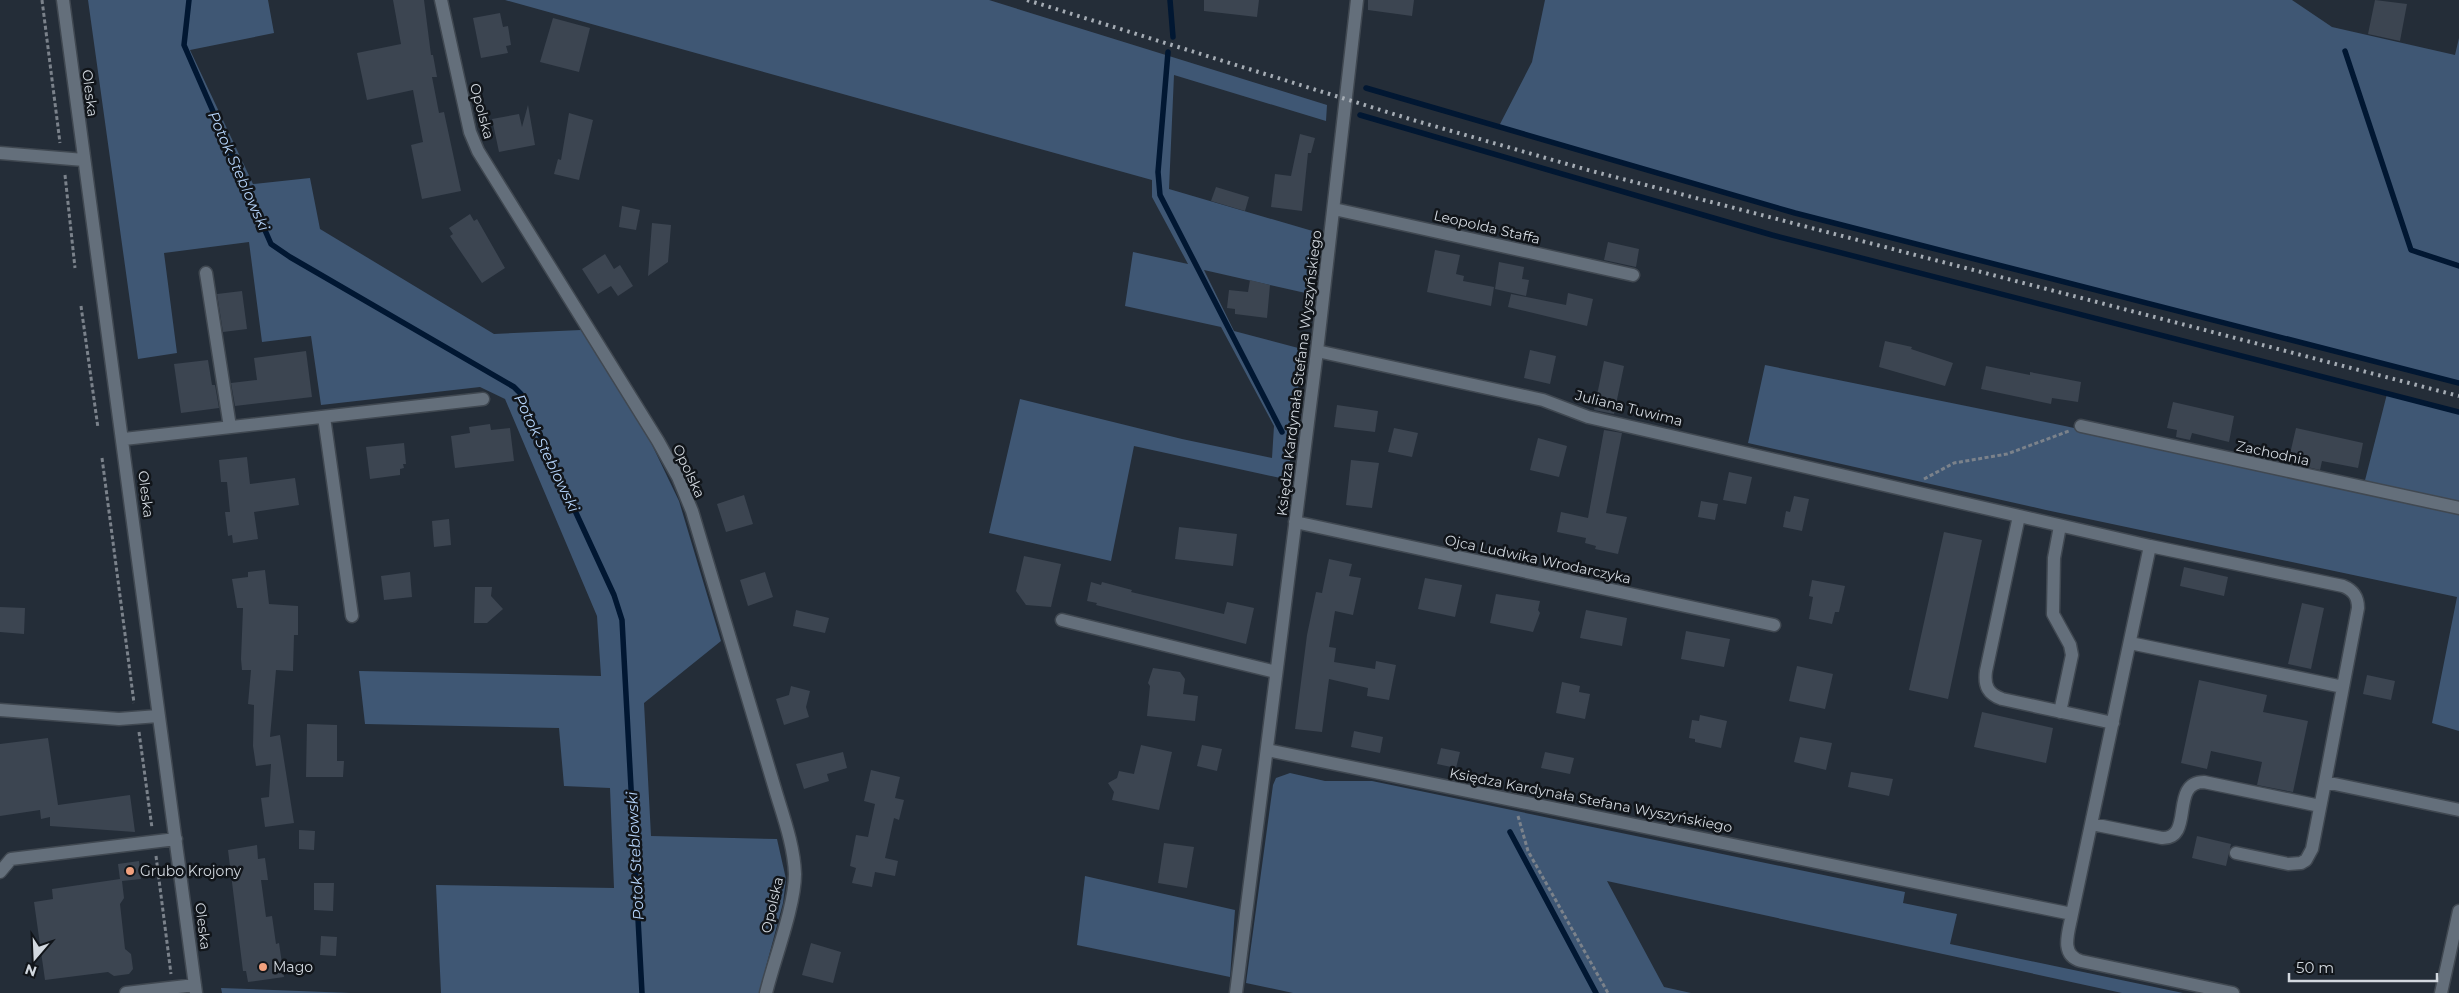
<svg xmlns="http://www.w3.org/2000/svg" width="2459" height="993" viewBox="0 0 2459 993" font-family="Montserrat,sans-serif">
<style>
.green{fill:#3f5774}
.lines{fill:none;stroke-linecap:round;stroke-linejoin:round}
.stream{stroke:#011732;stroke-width:5.5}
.building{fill:#3c4551}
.minor-casing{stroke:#404851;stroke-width:15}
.path{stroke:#7b828b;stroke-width:3;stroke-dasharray:4 2.5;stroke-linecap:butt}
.minor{stroke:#646f7b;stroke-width:12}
.rail{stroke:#a5acb4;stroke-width:4;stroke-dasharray:2.5 5;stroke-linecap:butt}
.poi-dot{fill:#f2a17e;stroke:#11151a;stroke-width:2}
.labels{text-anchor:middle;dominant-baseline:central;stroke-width:5;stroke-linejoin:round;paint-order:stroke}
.street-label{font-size:14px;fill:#d2d8df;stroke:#11151a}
.poi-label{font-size:14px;fill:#d2d8df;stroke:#11151a;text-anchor:start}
.water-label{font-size:15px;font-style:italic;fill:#b5d4fb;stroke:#11151a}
</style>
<rect width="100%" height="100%" fill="#242d38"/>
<!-- green -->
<path class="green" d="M88,0H268L274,33L190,50L253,184L310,178L320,229L494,334L581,330L642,424L679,501L721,641L644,703L651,836L777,839L786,879L783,903L759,993H441L436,885L614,888L610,788L564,786L559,728L365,724L359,671L601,676L597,616L505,399L480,387L321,405L311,336L262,342L249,242L164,253L177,353L138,359Z
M505,0H989L1327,105L1326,121L1174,75L1169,189L1316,232L1310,294L1204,270L1234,331L1302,349L1291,457L1285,479L1134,446L1111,561L989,533L1020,399L1182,439L1272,458L1274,426L1221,327L1125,306L1133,252L1188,264L1152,197V180Z
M1545,0H2292L2332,27L2455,55L2459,38V383L1795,213L1499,126L1532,62Z
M1765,365L2065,426L2362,492L2387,394L2459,412V731L2432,723L2457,597L2046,510L1748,443Z
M1290,773L1325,781H1372L1905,892L1903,903L1957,914L1950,944L2183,993H2122L1607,881L1664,987L1691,993H1293L1246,983L1273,785L1276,778Z
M1085,876L1235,910L1230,977L1077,945Z
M221,988L351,993H222Z"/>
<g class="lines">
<!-- stream -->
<path class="stream" d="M189,0L184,45L271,244L290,257L514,387L521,394L614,595L622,620L642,993
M1170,0L1173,37
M2345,51L2411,250L2459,266
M1168,52L1158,172L1160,195L1282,432
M1366,88L1795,213L2459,383
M1360,115L1772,235L2459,412
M1510,832L1596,993"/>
</g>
<!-- building -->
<path class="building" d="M393,0H424L431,55H433L437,77H432L439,113L444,112L461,191L422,199L411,145L423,142L413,90L367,100L357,53L401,44Z
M1204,0H1259L1257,17L1204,11Z
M1368,0H1414L1412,16L1368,10Z
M2375,0L2407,4L2400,41L2368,34Z
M500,13L503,27L508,26L511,45L506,46L508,53L481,58L473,18Z
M553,18L590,28L579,72L540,62Z
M528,105L535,145L499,152L492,119L519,114L522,127Z
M569,113L593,120L579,180L554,174L558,159L561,160Z
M1300,134L1315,138L1311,153H1308L1302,211L1271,207L1275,174L1291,176Z
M1216,187L1249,197L1245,211L1211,201Z
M622,206L640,210L636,230L619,227Z
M470,214L474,221L477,219L505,268L482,283L450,236L453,234L449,228Z
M652,223L671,225L668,262L648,276Z
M1608,242L1639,249L1636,267L1604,260Z
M1435,250L1460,255L1456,274L1464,276L1463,281L1494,287L1491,306L1427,292Z
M605,254L614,269L620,265L633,286L618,296L611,286L598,294L582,269Z
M1499,262L1524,267L1522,279L1529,280L1526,296L1495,289Z
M1250,280L1270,285L1267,318L1235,314V309L1227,308L1229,290L1248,292Z
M242,291L247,329L223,332L217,294Z
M1568,293L1593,299L1587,326L1508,307L1511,294L1566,305Z
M1885,341L1912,347L1911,349L1953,363L1945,386L1879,367Z
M1530,350L1556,356L1550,384L1524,378Z
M306,351L312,397L235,406L231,383L257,380L254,358Z
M208,360L212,385H215L219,408L181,413L174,364Z
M1604,361L1624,366L1614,414L1594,410Z
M1986,366L2030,375V372L2081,382L2078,402L2052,398L2051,404L1981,389Z
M2173,402L2234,416L2229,442L2192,433L2190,440L2176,437L2177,430L2167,428Z
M1337,405L1378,411L1375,432L1334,427Z
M490,424L491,430L510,428L514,461L455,468L451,436L470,433L469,427Z
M1394,428L1418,433L1412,457L1388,452Z
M2296,428L2363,443L2358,468L2322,461L2320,470L2303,466L2305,458L2290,454Z
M1604,430L1622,433L1606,513L1627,517L1618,554L1595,549L1596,546L1585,543L1586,538L1557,532L1561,512L1588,518Z
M1538,438L1567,446L1559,477L1530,470Z
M404,443L406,464H403L404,468L400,469V475L370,479L366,447Z
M247,457L250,484L295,478L299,505L254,512L258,539L233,543L232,535L228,536L225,512H230L227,482H221L219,460Z
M1351,460L1379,463L1372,508L1346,505Z
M1729,472L1752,477L1746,504L1723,500Z
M744,495L753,524L726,532L717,504Z
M1794,496L1809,499L1802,531L1783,527L1786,511L1790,512Z
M1701,501L1718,504L1715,520L1698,517Z
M449,519L451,545L434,547L432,521Z
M1179,527L1237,534L1233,566L1175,559Z
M1944,532L1982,540L1948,699L1909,690Z
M1024,556L1061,564L1051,607L1026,605L1016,591Z
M1329,559L1352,564L1349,576L1361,578L1353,615L1335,611L1329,647L1336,648L1334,662L1375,669L1376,661L1396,665L1389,700L1367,696L1368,688L1329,679L1322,732L1295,729L1307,635L1316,592L1322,593Z
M2184,567L2228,577L2224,596L2180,586Z
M265,570L269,604L298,606V635H294L293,671L276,670L270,737L280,735L294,823L265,827L261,798L269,797L271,764L256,766L253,746L254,705L248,704L251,670H242L241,659L243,608H237L232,579L248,577V572Z
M410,572L412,597L384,600L381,576Z
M765,572L773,597L748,606L740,580Z
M1425,578L1462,585L1455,617L1418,609Z
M1812,580L1845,586L1839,612H1835L1832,624L1809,619L1813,597L1809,596Z
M1091,582L1101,585L1102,582L1132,590L1131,592L1224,614L1227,602L1254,608L1246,644L1096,605L1097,603L1087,601Z
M475,587H492L491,596L503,609L487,623H474Z
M1496,594L1540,601L1538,610L1540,613L1533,632L1490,623Z
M2302,603L2324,608L2311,669L2288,664Z
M0,607L25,608L24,634L0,632Z
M796,610L829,618L825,633L793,626Z
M1586,610L1627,618L1622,646L1580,638Z
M1686,631L1730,639L1724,667L1681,659Z
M1797,666L1833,674L1825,709L1789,701Z
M1153,668L1180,672L1185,679L1183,694L1198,696L1195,721L1147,716L1150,686L1148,683Z
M2367,675L2395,681L2391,700L2363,694Z
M2199,680L2267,695L2263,712L2308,721L2293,792L2257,785L2262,762L2211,751L2207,769L2181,763Z
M1562,682L1580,686L1579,692L1590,694L1585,719L1556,713Z
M791,686L810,691L806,707L809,717L784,725L776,699L789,695Z
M1982,712L2053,728L2046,763L1974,747Z
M1700,715L1727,721L1721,748L1695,742V739L1689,738L1692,720L1699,721Z
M307,724L337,725V761H344L343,777H306Z
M1354,731L1383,737L1380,753L1351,747Z
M1800,737L1832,743L1826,770L1794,762Z
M48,738L58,805L130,795L135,832L50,826V817L41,819L40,810L0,816V744Z
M1141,745L1172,752L1159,810L1112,800L1114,792L1108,783L1117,778L1119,771L1134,774Z
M1202,745L1222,749L1217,771L1197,766Z
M1441,748L1460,752L1456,768L1437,764Z
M843,752L847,768L827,774L829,781L804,789L796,764Z
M1545,752L1574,758L1570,774L1541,768Z
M871,770L900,777L895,798L904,800L899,820L894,818L885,858L898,861L895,876L875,872L872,887L852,883L856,868L850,866L856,835L868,837L875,804L864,801Z
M1851,772L1893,779L1889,796L1848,787Z
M299,830L315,831L314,850L299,849Z
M2197,836L2231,844L2226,866L2192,858Z
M1164,843L1194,847L1187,888L1158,883Z
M257,845L258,859L265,858L268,880H261L266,917L272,916L276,944L279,943L284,977L248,982L246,971H243L228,850Z
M139,861L141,879L122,881L124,898L120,904L125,949L131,954L133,969L129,974L114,976L108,972L45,980L34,902L53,899L52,889L120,879L118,864Z
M314,883H334L333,911L314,910Z
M321,936L337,937L336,956L320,955Z
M811,943L841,952L833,983L802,975Z"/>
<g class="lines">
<defs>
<path id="minor" d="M63,0L196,993
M441,0L470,132L478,151L658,441L678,477L692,511L775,789C783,816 794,845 795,874C795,906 774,960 766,993
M0,153L84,160
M1334,209L1633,275
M206,273L230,427
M1317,351L1543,400L1588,417L2150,546
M324,417L352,616
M2081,426L2459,508
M124,439L483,399
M2019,516L1986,671C1984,686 1988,694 2002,699L2113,723
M1295,522L1774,625
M1062,620L1276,672
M2130,643L2343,687
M0,710L119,719L158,716
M2060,712L2072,655L2070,645L2053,614L2054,558L2060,526
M1267,750L2072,914
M2092,824L2162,838C2195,839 2169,782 2204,782L2320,806
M2236,853L2288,864L2301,863L2306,860L2312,849L2325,782
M0,872L11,859L176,839
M126,993L195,985
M1236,993L1317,351L1357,0
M2233,993L2081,961C2059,955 2069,931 2072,914L2150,546L2343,586C2353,590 2358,596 2358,608L2325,782L2459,810
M2441,993L2459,911"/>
</defs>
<!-- minor casing -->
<use href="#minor" class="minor-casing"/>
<!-- path -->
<path class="path" d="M42,0L60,143
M65,175L75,268
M81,306L98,428
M102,458L134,703
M1924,479L1954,463L2007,454L2069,431
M139,732L152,828
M1518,816L1528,851L1608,993
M156,856L171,974"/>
<!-- minor -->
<use href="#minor" class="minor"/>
<!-- rail -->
<path class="rail" d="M1027,0L1413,120L1588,170L2459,396"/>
</g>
<!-- markers -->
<g class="poi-dot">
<circle cx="130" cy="871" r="5"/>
<circle cx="263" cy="967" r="5"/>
</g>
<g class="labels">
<!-- street labels -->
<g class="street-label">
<text transform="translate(90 93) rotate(83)">Oleska</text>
<text transform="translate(482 111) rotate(75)">Opolska</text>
<text transform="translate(1487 227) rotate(13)">Leopolda Staffa</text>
<text transform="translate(1299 373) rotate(-83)">Księdza Kardynała Stefana Wyszyńskiego</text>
<text transform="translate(1629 408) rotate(14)">Juliana Tuwima</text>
<text transform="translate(2273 453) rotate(12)">Zachodnia</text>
<text transform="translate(689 471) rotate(65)">Opolska</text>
<text transform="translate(146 494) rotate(83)">Oleska</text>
<text transform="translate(1538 559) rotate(12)">Ojca Ludwika Wrodarczyka</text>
<text transform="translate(1591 800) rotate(11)">Księdza Kardynała Stefana Wyszyńskiego</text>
<text transform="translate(772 905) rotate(-77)">Opolska</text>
<text transform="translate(203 926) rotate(83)">Oleska</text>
</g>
<!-- poi labels -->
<g class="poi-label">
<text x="140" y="871">Grubo Krojony</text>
<text x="273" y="967">Mago</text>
</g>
<!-- water labels -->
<g class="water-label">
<text transform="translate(239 171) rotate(66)">Potok Steblowski</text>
<text transform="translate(547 453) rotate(64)">Potok Steblowski</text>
<text transform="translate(635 856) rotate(-93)">Potok Steblowski</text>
</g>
</g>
<!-- north arrow -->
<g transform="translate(35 958) rotate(199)" stroke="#11151a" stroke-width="4" paint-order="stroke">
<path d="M0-4L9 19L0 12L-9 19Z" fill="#d2d8df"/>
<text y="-8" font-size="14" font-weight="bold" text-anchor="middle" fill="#d2d8df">N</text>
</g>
<!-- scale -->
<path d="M2289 973v8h148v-8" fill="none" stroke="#d2d8df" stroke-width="2.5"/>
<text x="2296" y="973" font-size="15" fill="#d2d8df" stroke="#11151a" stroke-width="4" paint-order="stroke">50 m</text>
</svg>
